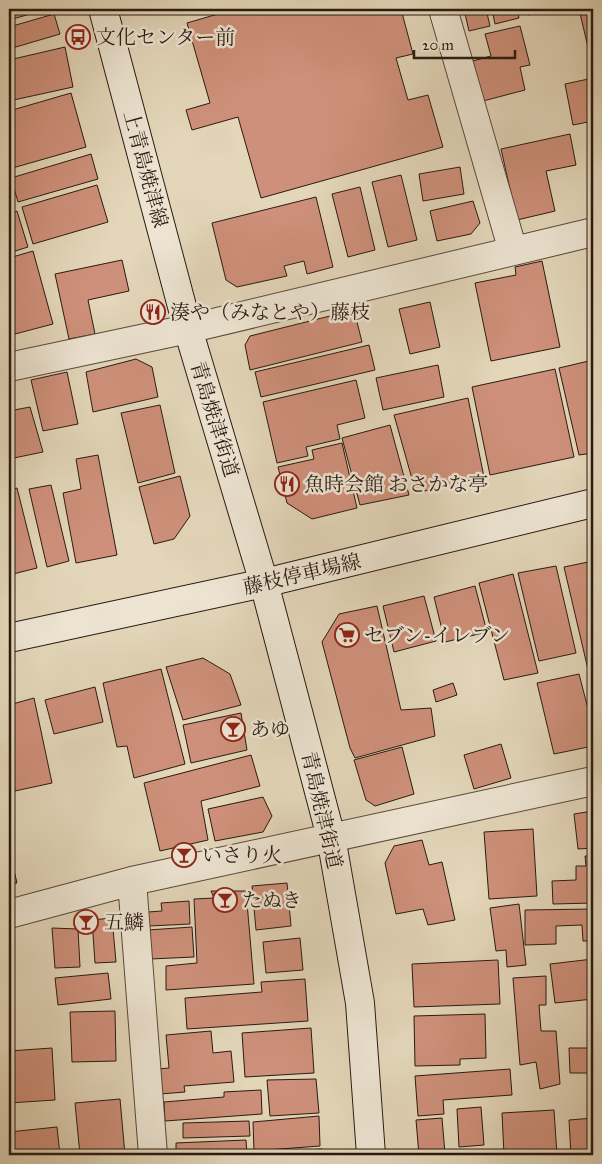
<svg xmlns="http://www.w3.org/2000/svg" width="602" height="1164" viewBox="0 0 602 1164" font-family="'IM FELL Great Primer','Noto Serif JP',serif">
<style>
.building{fill:#ce907a;stroke:#291a12}
.lines{fill:none;stroke-linecap:round;stroke-linejoin:round}
.minor-casing{stroke:#58493c;stroke-width:30}
.secondary-casing{stroke:#291a12;stroke-width:30}
.minor{stroke:#ede4d2;stroke-width:28}
.secondary{stroke:#ede4d2;stroke-width:28}
.labels{text-anchor:middle;dominant-baseline:central;stroke-width:5;stroke-linejoin:round;paint-order:stroke}
.poi-label{font-size:20px;fill:#291a12;stroke:#ede4d2;text-anchor:start}
.street-label{font-size:20px;fill:#291a12;stroke:#ede4d2}
</style>
<rect width="100%" height="100%" fill="#e3d6b9"/>
<filter id="stains"><feTurbulence type="fractalNoise" baseFrequency=".004" numOctaves="4"/><feColorMatrix values="0 0 0 0 .2 0 0 0 0 .09 0 0 0 0 .02 0 0 0 .5 -.17"/></filter>
<radialGradient id="worn" r=".72"><stop offset=".6" stop-color="#630" stop-opacity="0"/><stop offset="1" stop-color="#630" stop-opacity=".3"/></radialGradient>
<!-- building -->
<path class="building" d="M9,9H48L9,20Z
M235,9H401L413,54L396,58L408,100L428,95L443,147L261,198L238,117L192,130L186,110L210,103L187,23Z
M464,9H486L490,26L469,31Z
M492,9H517L519,18L495,24Z
M527,9H551L528,15Z
M579,9H593V59L591,60Z
M54,14L60,34L9,49V27Z
M520,26L530,65L520,67L525,90L483,101L473,61L491,56L485,34Z
M65,47L73,87L9,101V60Z
M593,78V121L573,125L565,84Z
M71,93L86,147L9,169V111Z
M570,134L576,165L546,171L555,211L517,220L501,149Z
M91,154L98,179L18,202L11,178Z
M460,167L464,194L423,201L419,174Z
M401,175L417,240L388,247L372,182Z
M97,185L108,222L33,244L22,207Z
M360,187L375,250L348,257L332,194Z
M316,197L333,267L307,274L304,261L284,266L287,276L237,287L226,280L212,223Z
M473,201L480,223L471,234L437,241L430,211Z
M17,211L28,247L9,253V214Z
M33,251L53,324L15,334L9,311V258Z
M122,260L129,291L88,300L95,334L69,339L55,274Z
M542,261L560,347L491,361L475,283L516,275L515,267Z
M430,302L440,347L410,354L399,309Z
M354,310L362,342L250,370L245,345L250,336Z
M369,345L375,370L261,397L255,372Z
M136,359L152,367L158,397L93,412L86,372Z
M593,360V453L579,455L559,368Z
M438,365L444,397L383,410L376,378Z
M555,369L574,457L490,475L472,387Z
M67,372L78,424L43,431L31,380Z
M356,380L365,418L337,425L340,439L306,447L308,456L277,463L263,402Z
M468,398L484,477L416,493L394,415Z
M160,405L175,473L138,483L121,413Z
M30,407L43,452L9,459V411Z
M390,425L409,495L360,505L342,438Z
M342,443L357,508L312,519L287,503L278,467L314,459L312,450Z
M98,455L117,555L76,563L63,493L81,489L76,459Z
M180,476L190,516L174,539L154,544L139,487Z
M51,485L69,561L47,567L29,489Z
M17,488L37,568L9,575V490Z
M593,561V677L590,678L564,567Z
M556,566L576,653L539,661L518,573Z
M513,574L538,673L504,680L479,583Z
M475,586L487,632L445,642L434,597Z
M424,596L436,641L394,652L383,606Z
M377,606L401,710L431,708L435,736L355,758L350,748L322,642L339,614Z
M203,658L230,674L241,705L183,720L166,667Z
M161,669L185,764L134,778L127,746L117,747L103,683Z
M579,674L593,728V746L554,754L537,683Z
M453,683L457,695L436,702L433,690Z
M95,687L103,722L54,734L45,700Z
M34,698L52,783L15,791L9,763V705Z
M241,713L247,750L191,763L183,725Z
M501,744L511,778L474,789L464,755Z
M402,747L414,794L375,806L366,800L354,760Z
M251,755L260,786L201,801L208,840L160,851L144,783Z
M263,797L272,816L263,832L215,841L208,809Z
M593,811V848L578,849L574,814Z
M533,829L537,896L489,899L484,832Z
M422,840L429,865L442,862L455,920L428,925L423,909L396,914L385,863L394,846Z
M9,849L17,883L9,885Z
M585,856H593V903L553,904L552,881L576,880V866H586Z
M287,883L291,926L256,930L252,886Z
M211,891H246L254,984L166,990V966L197,963L194,899L214,898Z
M189,901L190,924L149,926L148,912L162,911L161,903Z
M519,904L526,965L507,967L506,950L496,951L490,908Z
M593,909V941H583L582,925L556,926V944L525,945V910Z
M112,918L116,962L95,963L92,920Z
M192,927L194,957L150,959L148,930Z
M52,928L78,929L80,967L55,968Z
M300,938L303,970L266,973L263,942Z
M593,959V999L555,1003L550,964Z
M498,960L500,1004L414,1007L412,964Z
M108,973L111,999L58,1005L55,978Z
M546,976V1005H539L541,1031H556L560,1084L540,1089L536,1062L520,1065L513,978Z
M305,979L308,1021L187,1029L185,998L262,992L261,982Z
M115,1011L116,1061L72,1062L70,1012Z
M485,1014L486,1058L460,1059V1065L415,1066L414,1016Z
M311,1028L314,1073L245,1077L242,1033Z
M211,1031L213,1053L231,1051L234,1082L184,1086L185,1092L160,1094L158,1069L169,1068L166,1035Z
M52,1048L55,1100L9,1103V1051Z
M569,1048H593V1073H570Z
M510,1069L512,1095L443,1100L444,1114L418,1116L415,1076Z
M316,1079L319,1113L270,1116L267,1080Z
M261,1090L262,1114L165,1121L164,1102L224,1097V1092Z
M120,1099L125,1155H80L75,1103Z
M481,1107L484,1145L459,1147L457,1109Z
M554,1110L557,1155H504L502,1113Z
M319,1116L320,1146L254,1151L253,1122Z
M442,1118L445,1154L476,1151V1155H419L416,1120Z
M593,1118V1155H571L569,1120Z
M249,1121L250,1136L183,1138V1123Z
M57,1127L60,1155H9V1132Z
M246,1140L247,1155H176V1143Z
M322,1149V1155H268V1152Z"/>
<g class="lines">
<defs>
<path id="minor" d="M443,9L513,251
M9,367L188,329L593,232
M132,881L153,1155
M9,914L132,881L593,781"/>
<path id="secondary" d="M103,9L188,329L264,583L331,837L360,1003L371,1155
M9,638L264,583L593,503"/>
</defs>
<!-- minor casing -->
<use href="#minor" class="minor-casing"/>
<!-- secondary casing -->
<use href="#secondary" class="secondary-casing"/>
<!-- minor -->
<use href="#minor" class="minor"/>
<!-- secondary -->
<use href="#secondary" class="secondary"/>
</g>
<!-- icons -->
<defs>
<symbol id="bus-ring" viewBox="-11 -11 22 22"><circle r="9.5" fill="#ede4d2" stroke="#8f2418" stroke-width="1.5"/><path d="M-5-6H5V4H4V6H2V4H-2V6H-4V4H-5ZM-3.5-4V0h7V-4ZM-3.5 1.2v1.5H-2V1.2ZM2 1.2v1.5H3.5V1.2Z" fill="#8f2418"/></symbol>
<symbol id="restaurant-ring" viewBox="-11 -11 22 22"><circle r="9.5" fill="#ede4d2" stroke="#8f2418" stroke-width="1.5"/><path d="M-5-6h1v4h1v-4h1v4h1v-4h1v5L-1.5 .5V6h-2V.5L-5-1ZM5-6V6H3V1.5H1.5Q1.5-4 5-6Z" fill="#8f2418"/></symbol>
<symbol id="supermarket-ring" viewBox="-11 -11 22 22"><circle r="9.5" fill="#ede4d2" stroke="#8f2418" stroke-width="1.5"/><path d="M-6-5.5h2.5l.6 2H6L4.5 2H-2.5L-4.4-4H-6ZM-1.5 3.2a1.3 1.3 0 1 0 .1 0ZM3 3.2a1.3 1.3 0 1 0 .1 0Z" fill="#8f2418"/></symbol>
<symbol id="bar-ring" viewBox="-11 -11 22 22"><circle r="9.5" fill="#ede4d2" stroke="#8f2418" stroke-width="1.5"/><path d="M-6-5H6L.8 .8V4.5H3.5V6h-7V4.5H-.8V.8Z" fill="#8f2418"/></symbol>
</defs>
<g fill-rule="evenodd">
<use href="#bus-ring" x="64" y="23" width="28" height="28"/>
<use href="#restaurant-ring" x="139" y="298" width="28" height="28"/>
<use href="#restaurant-ring" x="273" y="470" width="28" height="28"/>
<use href="#supermarket-ring" x="333" y="621" width="28" height="28"/>
<use href="#bar-ring" x="219" y="715" width="28" height="28"/>
<use href="#bar-ring" x="170" y="841" width="28" height="28"/>
<use href="#bar-ring" x="211" y="886" width="28" height="28"/>
<use href="#bar-ring" x="72" y="908" width="28" height="28"/>
</g>
<g class="labels">
<!-- poi labels -->
<g class="poi-label">
<text x="96" y="37">文化センター前</text>
<text x="170" y="312">湊や（みなとや）藤枝</text>
<text x="304" y="484">魚時会館 おさかな亭</text>
<text x="364" y="635">セブン-イレブン</text>
<text x="250" y="729">あゆ</text>
<text x="202" y="855">いさり火</text>
<text x="242" y="900">たぬき</text>
<text x="104" y="922">五鱗</text>
</g>
<!-- street labels -->
<g class="street-label">
<text transform="translate(146 169) rotate(75)">上青島焼津線</text>
<text transform="translate(215 419) rotate(73)">青島焼津街道</text>
<text transform="translate(302 574) rotate(-13)">藤枝停車場線</text>
<text transform="translate(322 810) rotate(77)">青島焼津街道</text>
</g>
</g>
<!-- margin -->
<rect width="602" height="1164" fill="none" stroke="#e3d6b9" stroke-width="30"/>
<rect x="10" y="10" width="582" height="1144" fill="none" stroke="#291a12" stroke-width="2.5"/>
<rect x="15" y="15" width="572" height="1134" fill="none" stroke="#291a12"/>
<!-- scale -->
<path d="M414 50v8h101v-8" fill="none" stroke="#291a12" stroke-width="2.5"/>
<text x="422" y="50" font-size="15" fill="#291a12" stroke="#ede4d2" stroke-width="4" paint-order="stroke">20 m</text>
<rect width="100%" height="100%" filter="url(#stains)"/>
<rect width="100%" height="100%" fill="url(#worn)"/>
</svg>
